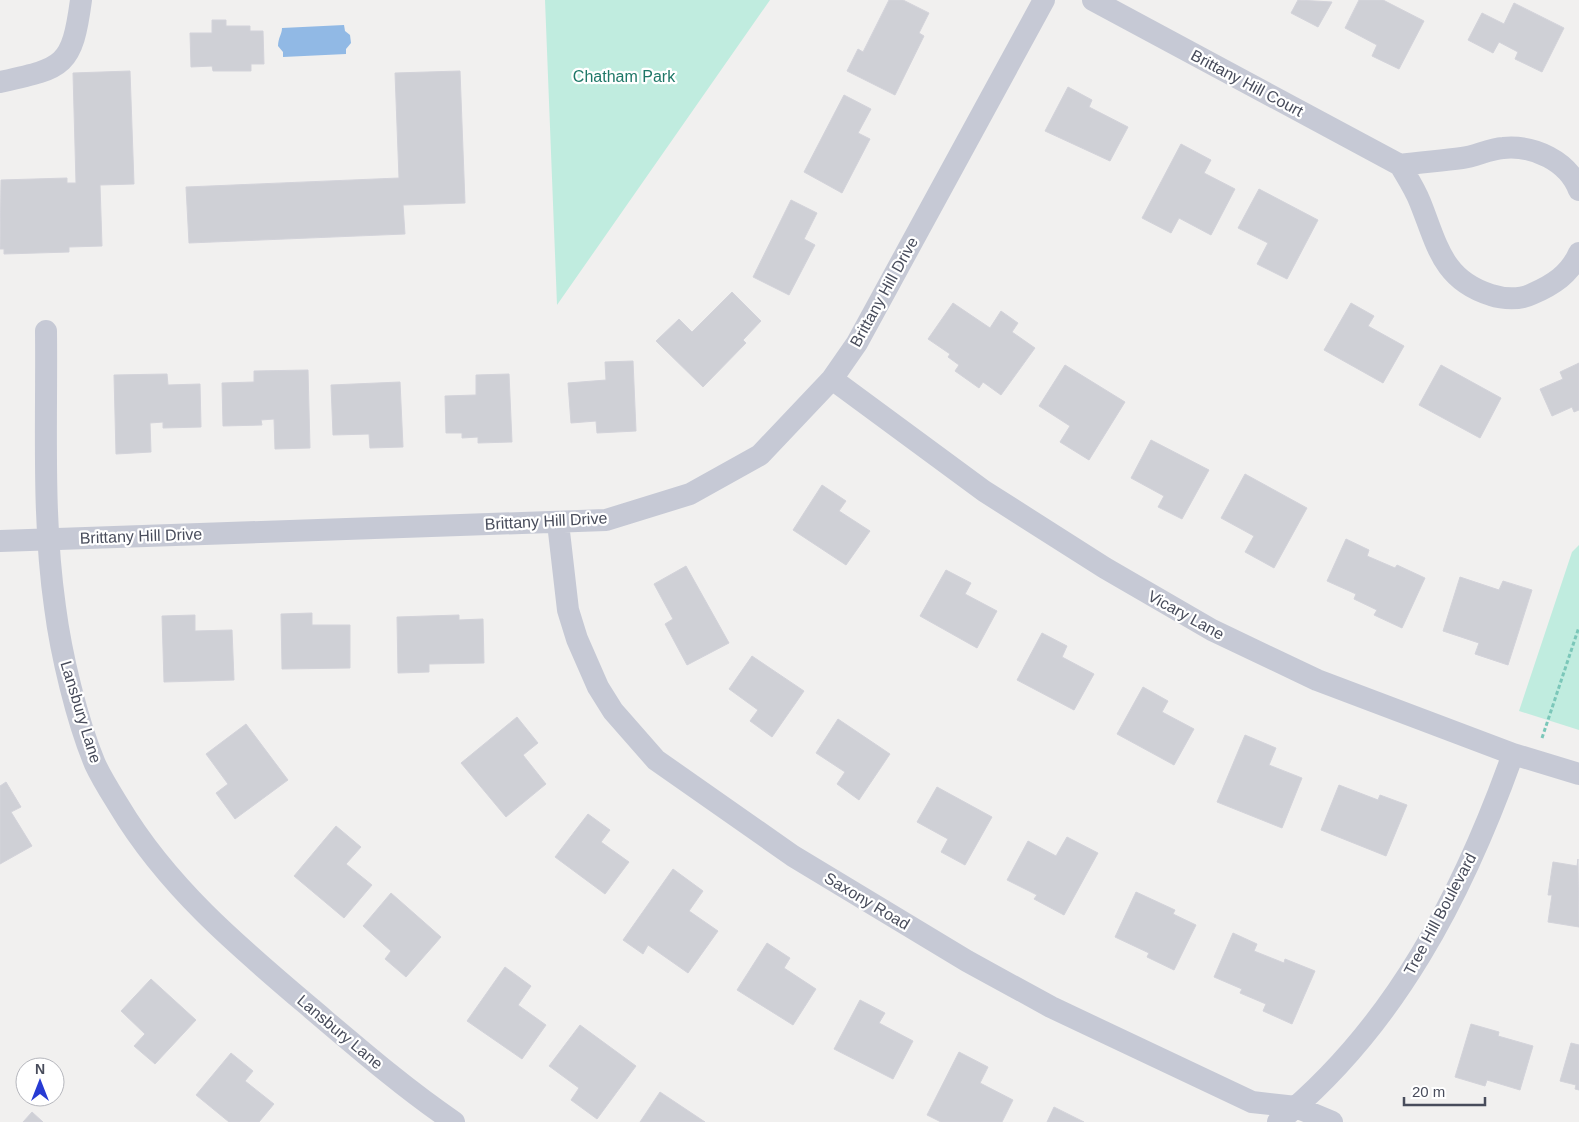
<svg xmlns="http://www.w3.org/2000/svg" width="1579" height="1122" viewBox="0 0 1579 1122" font-family="Arial,sans-serif">
<style>
.green{fill:#c0ecdf}
.water{fill:#91b9e5}
.building{fill:#cfd0d6;stroke:#d3d3da}
.lines{fill:none;stroke-linecap:round;stroke-linejoin:round}
.path{stroke:#7bc7b9;stroke-width:3;stroke-dasharray:4 2.5;stroke-linecap:butt}
.street{stroke:#c6c9d5;stroke-width:22}
.labels{text-anchor:middle;dominant-baseline:central;stroke-width:4.5;stroke-linejoin:round;paint-order:stroke}
.park-label{font-size:16px;fill:#1e7767;stroke:#fff}
.street-label{font-size:16px;fill:#484c5b;stroke:#fff}
</style>
<rect width="100%" height="100%" fill="#f1f0ef"/>
<!-- green -->
<path class="green" d="M545,0H770L557,305Z
M1579,545V730L1519,711L1572,552Z"/>
<!-- water -->
<path class="water" d="M344,25L345,31L350,35L351,43L346,49V54L283,57V52L278,46C278,38 282,34 282,28Z"/>
<!-- building -->
<path class="building" d="M889,0H903L929,13L919,33L924,36L895,95L847,71L858,49L863,52Z
M1298,0L1332,2L1318,27L1291,13Z
M1359,0H1383L1424,21L1399,69L1372,56L1377,45L1345,28Z
M1514,3L1564,28L1542,72L1515,59L1518,52L1499,42L1493,53L1468,40L1482,13L1504,24Z
M212,20H226V26H250V31H263L264,64H251V71H213L212,66L191,67L190,33H212Z
M130,71L134,184L100,185L102,246L69,247V252L4,254V249H0L1,180L67,178V183H76L73,73Z
M460,71L465,203L403,205L405,234L189,243L186,187L399,178L395,73Z
M1068,87L1092,100L1089,107L1128,127L1110,161L1045,131Z
M844,95L871,109L858,133L870,139L842,193L804,172Z
M1181,144L1211,160L1204,173L1235,189L1211,235L1179,218L1171,233L1142,218Z
M1259,189L1318,220L1287,279L1257,264L1268,243L1238,228Z
M791,200L817,213L804,239L815,245L789,295L753,277Z
M732,292L761,321L743,340L746,343L703,387L656,341L679,319L692,332Z
M953,303L990,328L1001,311L1018,323L1012,332L1035,348L1001,395L983,382L979,388L955,371L959,365L948,357L950,354L928,339Z
M1351,303L1374,316L1368,326L1404,346L1383,383L1324,350Z
M633,361L636,431L597,433L596,421L571,423L568,383L606,380L605,362Z
M1579,363V410L1574,412L1572,407L1552,416L1540,389L1563,379L1560,372Z
M1065,365L1125,402L1089,460L1060,442L1070,426L1039,406Z
M1441,365L1501,398L1480,438L1419,405Z
M308,370L310,448L275,449L274,419L261,420L262,425L223,426L222,383L254,382V371Z
M167,374L168,385L200,384L201,427L163,428V422L150,423L151,452L116,454L114,375Z
M509,374L512,442L478,443V437L462,438V433H446L445,396L476,395V375Z
M400,382L403,447L370,448L369,434L333,435L331,385Z
M1151,440L1209,470L1182,519L1158,507L1164,496L1131,478Z
M1245,474L1307,508L1274,568L1245,552L1254,536L1221,518Z
M822,485L846,501L839,511L870,531L846,565L793,530Z
M1346,539L1369,550L1367,556L1395,568L1397,565L1425,578L1402,628L1374,615L1377,610L1354,599L1356,594L1327,581Z
M686,566L729,643L687,665L665,624L673,619L654,584Z
M946,570L971,583L965,594L997,611L977,648L920,616Z
M1460,577L1499,590L1503,581L1532,590L1508,665L1475,654L1479,643L1443,631Z
M312,613V625H350V668L282,669L281,614Z
M195,615V631L232,630L234,680L164,682L162,616Z
M459,615V620L483,619L484,663L429,664V672L398,673L397,617Z
M1042,633L1067,646L1062,657L1094,674L1074,710L1017,680Z
M752,656L804,691L772,737L750,721L758,710L729,689Z
M1143,687L1168,701L1162,712L1194,729L1174,765L1117,734Z
M517,717L538,743L523,755L546,784L506,817L461,763Z
M838,719L890,754L859,800L837,784L845,772L816,753Z
M246,724L288,780L235,819L216,793L228,784L206,754Z
M1245,735L1276,748L1269,765L1302,778L1282,828L1217,802Z
M6,782L21,807L11,812L32,846L0,864V786Z
M1339,785L1378,800L1380,795L1407,805L1386,856L1321,830Z
M937,787L992,817L965,865L941,852L948,839L917,822Z
M588,814L610,830L601,842L629,862L605,894L555,857Z
M336,826L361,847L346,864L372,885L344,918L294,876Z
M1067,837L1098,853L1064,915L1034,899L1037,895L1007,880L1028,841L1056,856Z
M1578,859L1579,927L1548,922L1552,895H1548L1553,862L1577,866Z
M673,869L703,891L689,911L718,931L688,973L648,945L643,954L623,940Z
M1136,892L1175,910L1173,914L1196,925L1174,970L1147,957L1149,953L1115,937Z
M391,893L441,937L406,977L385,959L391,951L363,926Z
M1233,933L1257,944L1254,951L1284,963L1285,959L1315,971L1292,1024L1263,1011L1266,1004L1240,993L1242,989L1214,977Z
M767,943L790,958L784,968L816,989L793,1025L737,990Z
M505,967L531,986L518,1005L546,1025L522,1059L467,1021Z
M151,979L196,1020L155,1064L134,1046L145,1034L121,1011Z
M860,1000L885,1013L879,1023L913,1041L893,1079L834,1049Z
M1471,1024L1499,1032L1498,1036L1533,1046L1520,1090L1487,1080L1485,1086L1455,1077Z
M580,1025L636,1066L597,1119L571,1100L579,1088L549,1066Z
M1571,1043L1579,1045V1090L1575,1089L1576,1085L1560,1081Z
M959,1052L988,1067L980,1083L1013,1100L1002,1122H941L927,1115Z
M231,1053L253,1071L245,1081L274,1104L259,1122H229L196,1095Z
M660,1092L705,1122H640Z
M1054,1107L1084,1122H1047Z
M32,1112L43,1122H23Z"/>
<g class="lines">
<!-- path -->
<path class="path" d="M1542,738L1579,627"/>
<!-- street -->
<path class="street" d="M1093,0L1400,165C1407,177 1415,189 1420,202C1437,244 1442,280 1491,295C1503,299 1520,300 1532,294C1553,285 1570,274 1579,253
M0,82C64,68 72,67 81,0
M1400,165C1420,162 1441,161 1462,158C1476,156 1489,149 1503,148C1534,145 1568,161 1579,190
M46,331C47,422 42,516 55,607C61,654 77,721 95,764C102,779 111,793 119,806C168,888 240,948 312,1009C358,1048 404,1088 454,1122
M832,379L984,491L1105,568L1212,630L1317,680L1513,754L1579,774
M558,523L568,610L577,639L598,687L613,711L656,760L793,856L967,961L1051,1007L1252,1102L1296,1107L1332,1122
M0,541L606,520L690,494L760,455L832,379L857,343L1044,0
M1278,1122C1395,1027 1463,894 1513,754"/>
</g>
<g class="labels">
<!-- park labels -->
<g class="park-label">
<text x="624" y="76">Chatham Park</text>
</g>
<!-- street labels -->
<g class="street-label">
<text transform="translate(1247 83) rotate(28)">Brittany Hill Court</text>
<text transform="translate(884 292) rotate(-61)">Brittany Hill Drive</text>
<text transform="translate(546 521) rotate(-3)">Brittany Hill Drive</text>
<text transform="translate(141 536) rotate(-2)">Brittany Hill Drive</text>
<text transform="translate(1186 615) rotate(29)">Vicary Lane</text>
<text transform="translate(81 712) rotate(73)">Lansbury Lane</text>
<text transform="translate(867 901) rotate(31)">Saxony Road</text>
<text transform="translate(1440 914) rotate(-62)">Tree Hill Boulevard</text>
<text transform="translate(340 1032) rotate(40)">Lansbury Lane</text>
</g>
</g>
<!-- north arrow -->
<g transform="translate(40 1082)"><circle r="24" fill="#ffffff" stroke="#b6b7bd"/>
<path d="M0-4L9 19L0 12L-9 19Z" fill="#273bd3"/>
<text y="-8" font-size="14" font-weight="bold" text-anchor="middle" fill="#484c5b">N</text>
</g>
<!-- scale -->
<path d="M1404 1097v8h81v-8" fill="none" stroke="#484c5b" stroke-width="2.5"/>
<text x="1412" y="1097" font-size="15" fill="#484c5b" stroke="#ffffff" stroke-width="4" paint-order="stroke">20 m</text>
</svg>
